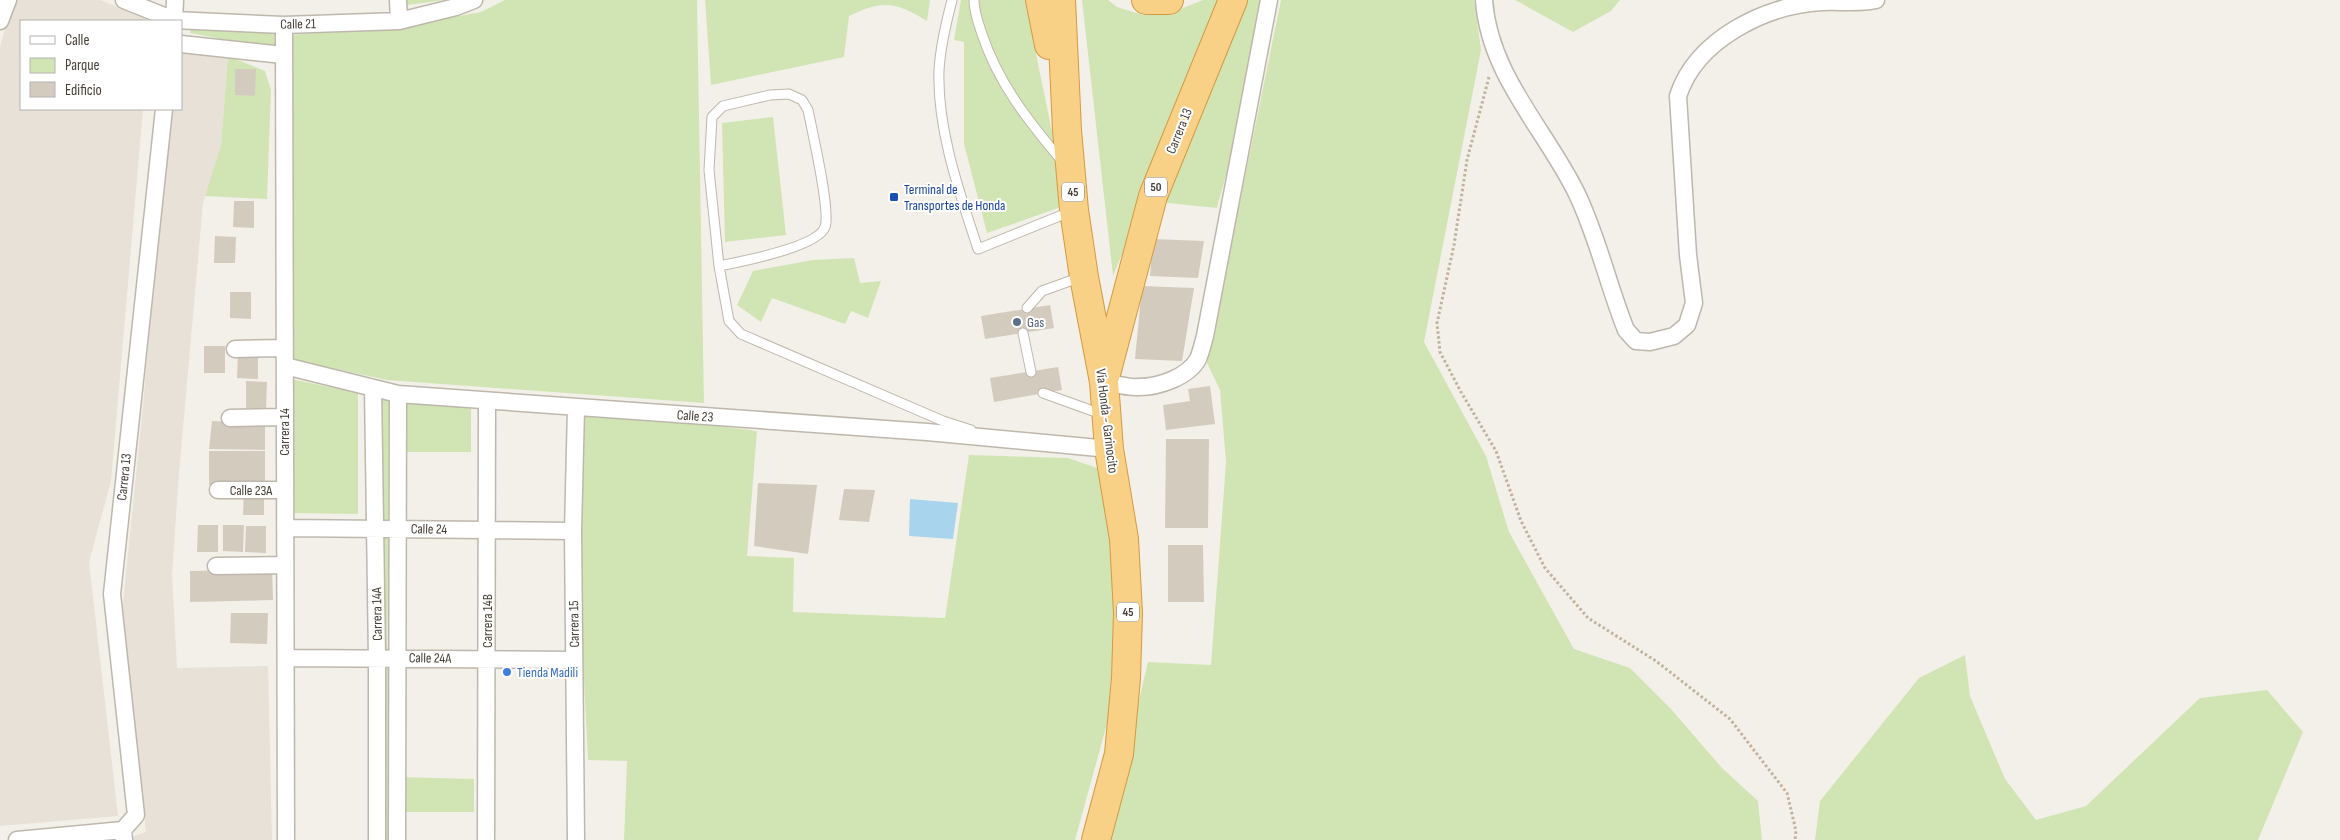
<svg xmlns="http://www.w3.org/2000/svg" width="2340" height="840" viewBox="0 0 2340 840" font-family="'Sofia Sans Condensed',sans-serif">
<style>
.residential{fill:#e7e1d7}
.green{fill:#d1e5b4}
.water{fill:#a8d4ed}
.building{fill:#d4cbbf}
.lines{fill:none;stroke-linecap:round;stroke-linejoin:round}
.service-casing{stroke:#beb7ac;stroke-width:11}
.minor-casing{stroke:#beb7ac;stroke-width:19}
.trunk-casing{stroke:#d59941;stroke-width:30}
.path{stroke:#bfb29e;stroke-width:3;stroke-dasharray:2.5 2.5;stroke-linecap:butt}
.service{stroke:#fff;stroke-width:9}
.minor{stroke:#fff;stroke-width:16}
.trunk{stroke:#f8d086;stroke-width:28}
.transit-dot{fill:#1a4fb4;stroke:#fff;stroke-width:2}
.service-dot{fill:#5c6f8a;stroke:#fff;stroke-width:2}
.shop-dot{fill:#3f7fe0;stroke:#fff;stroke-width:2}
.labels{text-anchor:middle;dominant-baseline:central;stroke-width:4;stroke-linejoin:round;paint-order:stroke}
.shield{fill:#fff;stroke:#7e7973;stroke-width:1}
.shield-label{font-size:12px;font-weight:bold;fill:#474037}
.street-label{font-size:14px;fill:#474037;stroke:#fff}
.transit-label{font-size:14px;fill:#164399;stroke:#fff;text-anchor:start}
.service-label{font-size:14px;fill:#4e5e75;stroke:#fff;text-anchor:start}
.shop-label{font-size:14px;fill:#366cbe;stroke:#fff;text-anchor:start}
</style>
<rect width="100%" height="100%" fill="#f3f0e9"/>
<!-- residential -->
<path class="residential" d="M13,0H100L148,20L21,21V109H143L111,481L89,562L118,816L0,826V47Z
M181,49L228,56L221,145L203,203L179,473L172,575L177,668L268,666L272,840H133L132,837L146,832L122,613L143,406L168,109H181Z"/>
<!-- green -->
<path class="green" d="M400,0H445L400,6Z
M505,0H697L704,403L387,380L294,360L291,35L404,26L481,12Z
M705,0H930L927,21C895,1 882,0 849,16L844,57L711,85Z
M961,0H1025L1067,205L987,233L964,144V42L954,40Z
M1082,0H1108L1117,7L1143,15L1173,12L1203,0H1226L1113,276Z
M1240,0H1261L1233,149L1217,208L1158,202Z
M1281,0H1474L1481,50L1424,342L1486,456L1509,532L1574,649L1630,668L1671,709L1722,768L1758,801L1762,840H1106L1148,662L1211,665L1226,462L1220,390L1207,363Z
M1515,0H1620L1611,11L1573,32Z
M191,24L278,29L273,61L243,43L190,33Z
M228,56L265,71L271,90L267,199L205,196L221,145Z
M773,117L786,235L725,242L722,123Z
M854,258L860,283L881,281L868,318L851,311L845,324L772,298L761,322L737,305L753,271L813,260Z
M291,379L358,393V514L289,513Z
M369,392L389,397L388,524L371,525Z
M403,402L471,407V452H402Z
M581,408L757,431L747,556L794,558L793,612L945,618L969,455L1068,458L1097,468L1109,514L1116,602L1108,720L1075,840H624L627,761L588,760L582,642Z
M372,532L389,533L387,655L374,654Z
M1965,655L1970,696L2005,779L2036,820L2086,806L2200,698L2267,690L2303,732L2258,840H1815L1820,801L1919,678Z
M374,661L388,662V840H376Z
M401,777L474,779V812H401Z"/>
<!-- water -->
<path class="water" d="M910,499L958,503L953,539L909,536Z"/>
<!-- building -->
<path class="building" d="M235,69H256L255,96L235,95Z
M234,201H254V228L233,227Z
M215,236L236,237L235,263H214Z
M1153,239L1204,241L1198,278L1150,276Z
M1142,286L1194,288L1182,361L1135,359Z
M230,292H251V319L230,318Z
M1050,305L1054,328L985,339L981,316Z
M204,346H225V373H204Z
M238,352H258V379L237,378Z
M1058,367L1062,390L994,402L990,378Z
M246,381L267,382L266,408H246Z
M1210,386L1215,424L1166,430L1163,405L1190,401L1188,389Z
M212,421L265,423V450L209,449Z
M1166,439H1209L1208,528H1165Z
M209,451H265V485H209Z
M758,483L817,485L808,554L754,546Z
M244,489H264V515H243Z
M844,489L875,490L869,522L839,520Z
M198,525H218V552H197Z
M223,525H244L243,552L223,551Z
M246,526H266V553L245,552Z
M1168,545H1203L1204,602H1168Z
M272,569L273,600L190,602V571Z
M231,613H268L267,644L230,643Z"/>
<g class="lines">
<defs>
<path id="service" d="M952,0C946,23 940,48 939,71C937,130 960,194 978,249L1072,211
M974,0C974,12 978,22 982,34C998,83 1029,122 1062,161
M719,266C739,262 818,247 825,227C831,211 812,131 808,110L802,100L789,94L770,95L723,106L712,117L709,170L719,266L729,321L741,334L943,421L971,430
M1027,308L1042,291L1081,277
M1023,333L1031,372
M1043,393L1104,415"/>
<path id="minor" d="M124,0L174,20L284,25L399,21L456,7L474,0
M398,0L399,21
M1484,0C1489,75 1546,130 1577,194C1598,238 1608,285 1626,330L1636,341L1650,342L1674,336L1687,325L1694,303L1688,255L1678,96C1696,40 1765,5 1822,2C1840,1 1858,4 1876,0
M0,21L8,0
M174,21L175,0
M284,25L286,840
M181,44L283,55
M235,349L285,348
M285,366L398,394L927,432L1109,449
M1104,382C1115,384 1128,388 1139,387C1159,387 1188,377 1198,359C1201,352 1203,343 1205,336L1269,0
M373,388L377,659V840
M576,408L573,531L576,840
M230,418L284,417
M218,490H284
M285,528L573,531
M216,566L285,565
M286,658L574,660
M17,840L123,830
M124,840L123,830L136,815L112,594L164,109
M397,840L398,394
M486,840L487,402"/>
<path id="trunk" d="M1040,0L1049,45
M1061,0L1067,130L1074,210L1084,277L1104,382L1109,449L1124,539L1128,613L1126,678L1119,754L1096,840
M1146,0H1169
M1106,374L1153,196L1233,0"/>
</defs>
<!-- service casing -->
<use href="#service" class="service-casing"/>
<!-- minor casing -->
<use href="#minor" class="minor-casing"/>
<!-- trunk casing -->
<use href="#trunk" class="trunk-casing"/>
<!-- path -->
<path class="path" d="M1489,77L1467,160L1454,245L1437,323L1440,352L1461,392L1496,451L1521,521L1545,568L1588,618L1656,661L1730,719L1787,793L1796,831L1795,840"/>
<!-- service -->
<use href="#service" class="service"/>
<!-- minor -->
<use href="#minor" class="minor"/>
<!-- trunk -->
<use href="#trunk" class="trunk"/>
</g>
<!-- markers -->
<rect class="transit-dot" x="889" y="192" width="10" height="10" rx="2.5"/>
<circle class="service-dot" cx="1017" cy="322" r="5"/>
<circle class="shop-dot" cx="507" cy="672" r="5"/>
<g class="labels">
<!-- shield labels -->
<g class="shield">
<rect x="1145" y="177.5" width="22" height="19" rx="4"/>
<rect x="1062" y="182.5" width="22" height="19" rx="4"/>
<rect x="1117" y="602.5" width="22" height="19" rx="4"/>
</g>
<g class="shield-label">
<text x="1156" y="187">50</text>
<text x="1073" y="192">45</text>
<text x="1128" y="612">45</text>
</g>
<!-- street labels -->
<g class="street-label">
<text transform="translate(298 24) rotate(-1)">Calle 21</text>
<text transform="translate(1179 131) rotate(-68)">Carrera 13</text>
<text transform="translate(695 416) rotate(4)">Calle 23</text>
<text transform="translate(1107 421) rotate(83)">Vía Honda - Garinocito</text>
<text transform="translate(284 432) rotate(-90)">Carrera 14</text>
<text transform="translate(124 477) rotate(-84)">Carrera 13</text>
<text x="251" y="490">Calle 23A</text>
<text transform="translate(429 529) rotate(1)">Calle 24</text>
<text transform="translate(377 614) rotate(-91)">Carrera 14A</text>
<text transform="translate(487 621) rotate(-90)">Carrera 14B</text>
<text transform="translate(574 624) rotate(-91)">Carrera 15</text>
<text transform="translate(430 658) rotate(1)">Calle 24A</text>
</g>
<!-- transit labels -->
<g class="transit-label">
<text x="904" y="189">Terminal de<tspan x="904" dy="16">Transportes de Honda</tspan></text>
</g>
<!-- service labels -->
<g class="service-label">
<text x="1027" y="322">Gas</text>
</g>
<!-- shop labels -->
<g class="shop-label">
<text x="517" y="672">Tienda Madili</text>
</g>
</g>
<!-- legend -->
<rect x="20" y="20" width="162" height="90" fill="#ffffff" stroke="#b5b3af"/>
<rect x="30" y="36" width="25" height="8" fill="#ffffff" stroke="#b5b3af"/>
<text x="65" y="45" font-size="15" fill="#474037">Calle</text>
<rect x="30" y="58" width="25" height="15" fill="#d1e5b4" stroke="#b5b3af"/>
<text x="65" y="70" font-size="15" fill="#474037">Parque</text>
<rect x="30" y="82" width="25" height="15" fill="#d4cbbf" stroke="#b5b3af"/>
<text x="65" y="95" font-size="15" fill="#474037">Edificio</text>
</svg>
